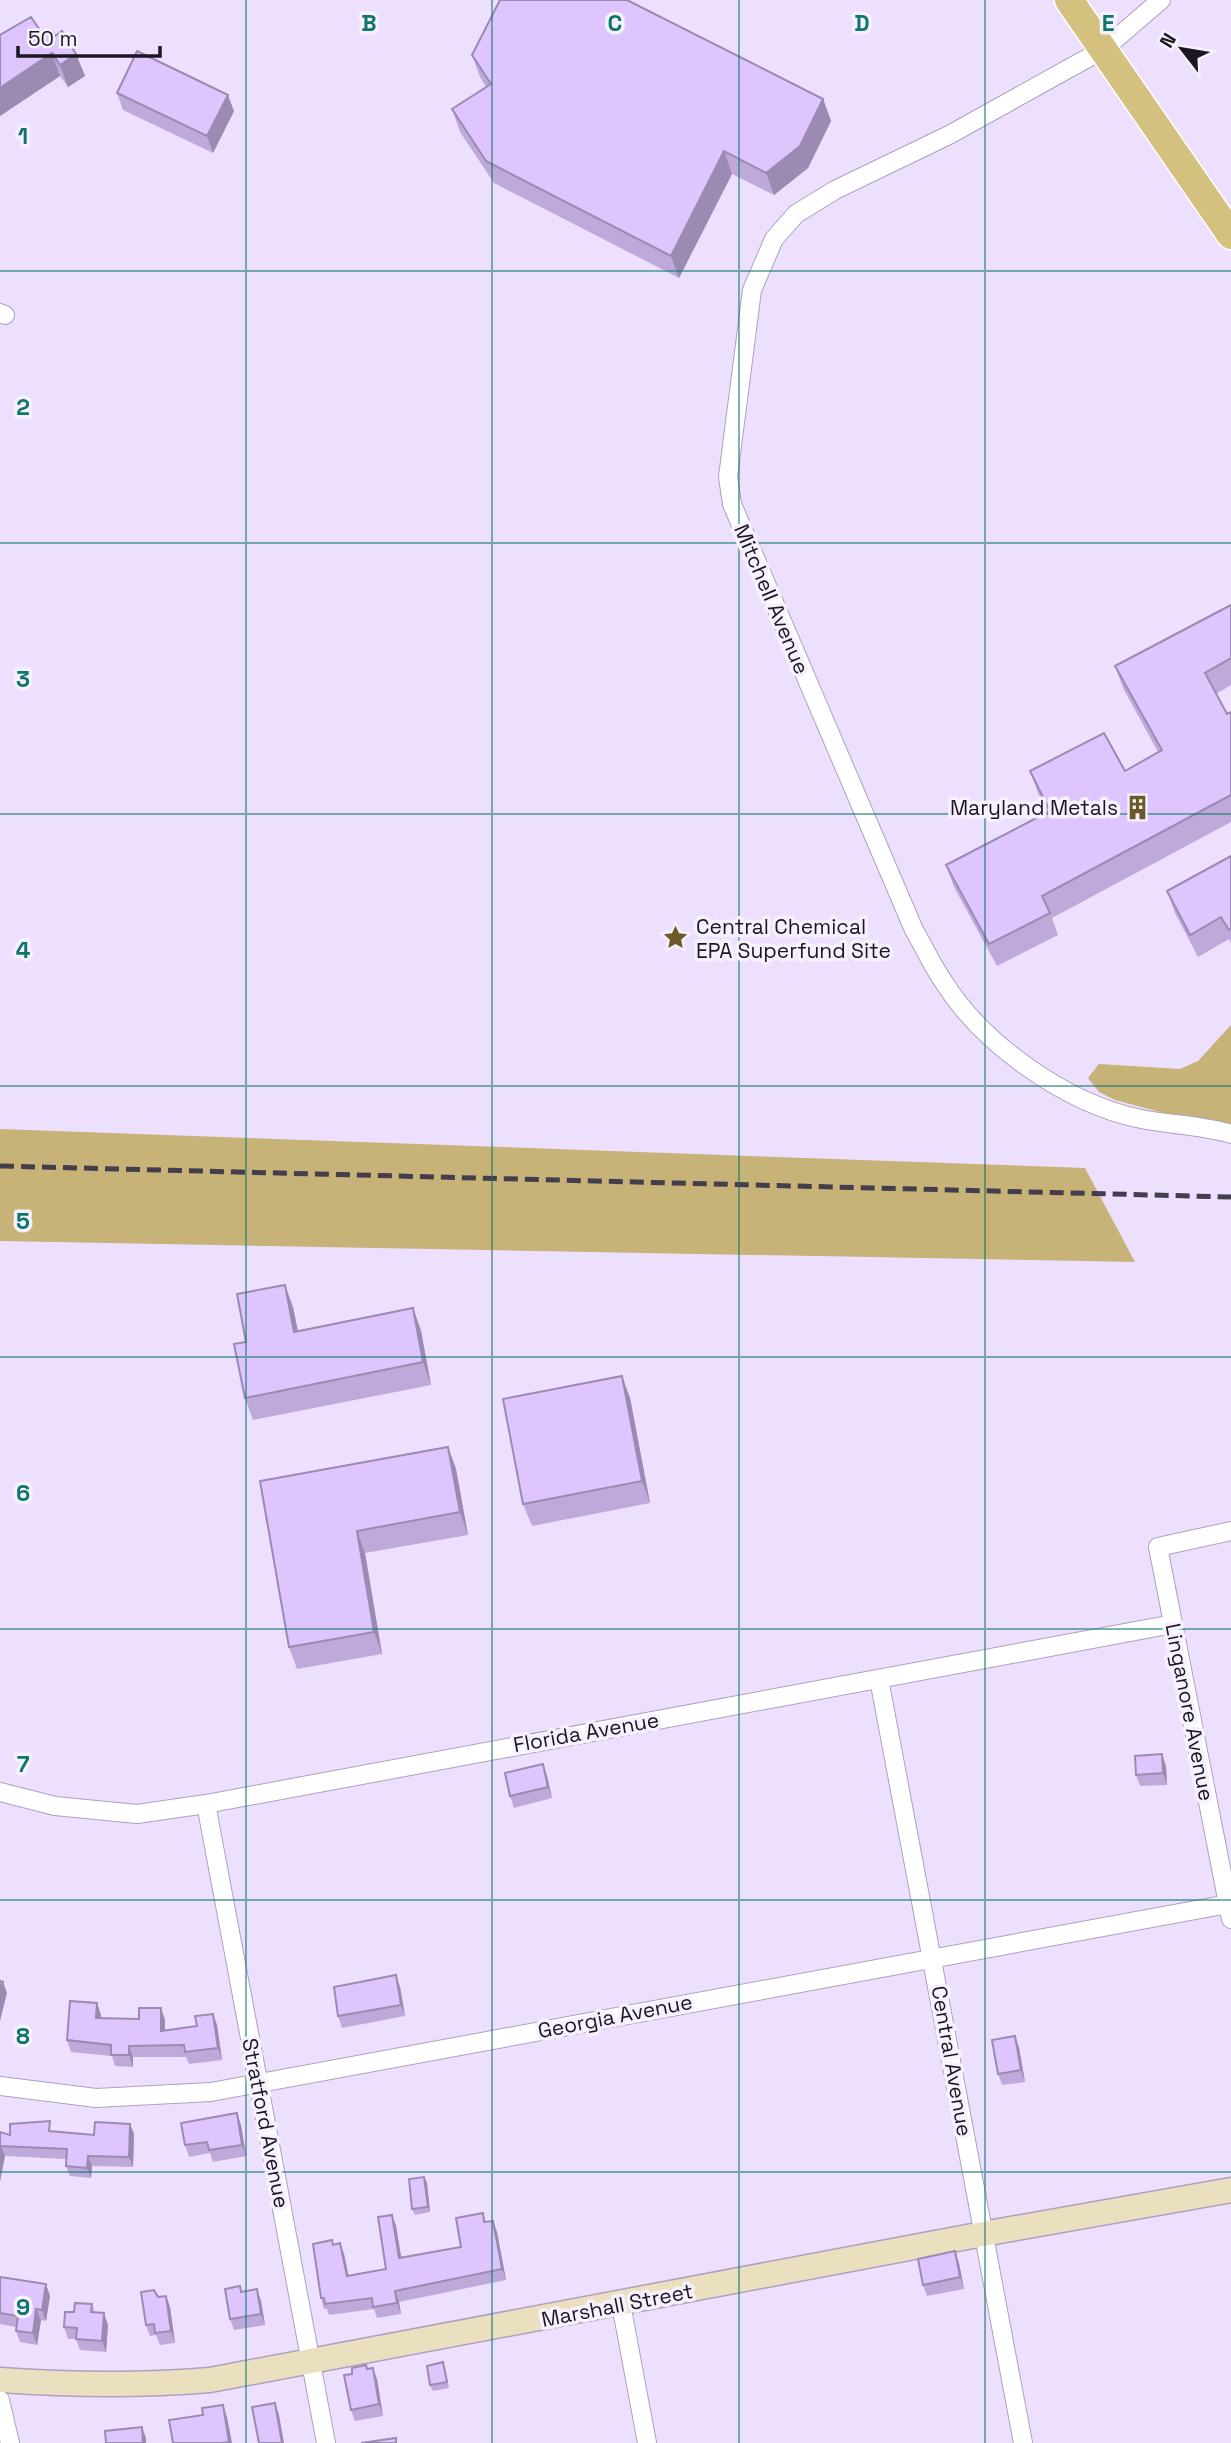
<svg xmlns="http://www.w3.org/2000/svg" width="1231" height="2443" viewBox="0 0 1231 2443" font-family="'Space Grotesk',sans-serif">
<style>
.green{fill:#c7b278}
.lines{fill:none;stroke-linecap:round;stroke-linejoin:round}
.street-casing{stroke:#ada1be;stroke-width:20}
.secondary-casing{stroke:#ada1be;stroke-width:27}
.primary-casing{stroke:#fff;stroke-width:31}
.street{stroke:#fff;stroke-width:18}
.secondary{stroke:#eae0bf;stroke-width:24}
.primary{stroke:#d4c180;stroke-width:28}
.rail{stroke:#433d4c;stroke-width:5;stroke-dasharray:14 7;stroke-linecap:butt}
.wall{fill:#bfa9da}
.shaded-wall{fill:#9b8ab2}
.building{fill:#dec5fe;stroke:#9b8ab2;stroke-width:2}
.grid{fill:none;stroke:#0f766e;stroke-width:2;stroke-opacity:0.55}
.labels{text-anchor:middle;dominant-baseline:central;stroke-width:7;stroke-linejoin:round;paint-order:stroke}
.street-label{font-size:21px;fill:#1b1621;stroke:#f6f1fd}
.poi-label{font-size:21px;fill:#1b1621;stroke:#f6f1fd;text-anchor:end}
.grid-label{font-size:23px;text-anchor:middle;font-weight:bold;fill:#0f766e;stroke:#f6f1fd;stroke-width:7;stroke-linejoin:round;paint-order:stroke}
</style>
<rect width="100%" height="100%" fill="#ede0ff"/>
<!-- green -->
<path class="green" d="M1231,1025V1131L1115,1100L1099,1092L1088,1078L1099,1064L1180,1069L1198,1061Z
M0,1129L1085,1168L1135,1262L0,1241Z"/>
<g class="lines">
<defs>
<path id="street" d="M1161,0L1104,49L949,135L835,190L796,214L774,239L752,290L728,477L732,504L914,930C924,947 932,965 943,981C983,1045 1067,1104 1141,1119C1171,1125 1202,1125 1231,1134
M0,313L5,315
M1231,1531L1158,1547L1231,1919
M879,1679L1023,2443
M0,1792L55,1806L137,1814L206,1804L1173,1624
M206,1804L326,2443
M0,2086L96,2098L211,2092L1228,1904
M621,2304L647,2443
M0,2400L10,2443"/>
<path id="secondary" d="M0,2380C71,2385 139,2386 210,2380L983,2234L1231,2190"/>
<path id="primary" d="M1069,0L1231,235"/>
</defs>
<!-- street casing -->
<use href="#street" class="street-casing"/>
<!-- secondary casing -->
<use href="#secondary" class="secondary-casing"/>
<!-- primary casing -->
<use href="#primary" class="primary-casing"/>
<!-- street -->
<use href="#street" class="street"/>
<!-- secondary -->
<use href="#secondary" class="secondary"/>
<!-- primary -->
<use href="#primary" class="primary"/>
<!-- rail -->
<path class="rail" d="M0,1166L1231,1197"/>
</g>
<!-- wall -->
<path class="wall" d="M0,35L55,36L76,54L85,76L68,87L60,76L0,116Z
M472,55L823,99L831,121L808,168L774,195L732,174L679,278L494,183L460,132L452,109L486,87L480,77Z
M117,93L234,111L213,153L123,110Z
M1231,605V685L1216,694L1227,714L1231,712V822L1052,918L1058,935L997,966L954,887L946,865L1048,813L1038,793L1030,771H1125L1158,752L1123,688L1115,666Z
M1231,856V943L1229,939L1198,957L1175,913L1167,891Z
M293,1307L298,1331L413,1308L421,1331L431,1385L253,1420L245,1398L246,1342Z
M630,1398L650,1503L532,1526L523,1504Z
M448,1447L456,1469L468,1535L365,1553L382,1654L297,1669L289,1647L260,1481Z
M543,1764L547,1776L552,1798L514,1808L510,1796Z
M1166,1766L1167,1785L1140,1786L1136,1775Z
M396,1975L400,1987L405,2016L342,2028L338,2016Z
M97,2003L101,2015V2018L139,2019L161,2008L165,2020V2031L197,2026L213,2014L217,2025L222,2060L189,2064L186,2057H133V2067L115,2066L112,2056L71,2052L67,2040Z
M1015,2036L1019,2048L1025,2082L1002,2085L998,2074Z
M130,2124L134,2134L133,2167L92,2166L91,2178L70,2176L66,2166V2159L5,2156L0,2181V2132L10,2135L53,2132L94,2135Z
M241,2125L246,2156L213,2162L210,2153L189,2157L185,2145Z
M424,2177L427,2183L430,2212L415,2215L412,2209Z
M483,2213L486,2222L497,2232L506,2280L399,2302L401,2314L377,2318L374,2309L329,2315L327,2309H324L321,2298L334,2244L344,2254L348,2276L386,2269L392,2215L396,2226L401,2257L461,2247Z
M959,2263L964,2289L927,2296L923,2285Z
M0,2277L50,2296L46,2321L41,2320L37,2345L20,2342L16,2331V2327L0,2324Z
M240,2286L242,2292L261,2301L265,2325L234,2330L230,2319Z
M166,2296L170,2307L175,2343L160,2345L156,2335L150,2336L146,2325L158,2297Z
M92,2304L95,2313L108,2325L106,2352L80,2350L76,2339H68L64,2327L74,2312Z
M445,2368L449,2388L433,2391L430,2385Z
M368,2369L377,2379L383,2416L355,2421L351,2410L352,2374Z"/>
<!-- shaded-wall -->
<path class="shaded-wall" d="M52,53L60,76L0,116V88Z
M76,54L85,76L68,87L60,65Z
M228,95L234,111L213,153L207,136Z
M823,99L831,121L808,168L774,195L766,173Z
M724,151L732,174L679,278L671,256Z
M285,1285L293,1307L302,1354L294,1332Z
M413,1308L421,1331L431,1385L423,1362Z
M622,1376L630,1398L650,1503L642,1481Z
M448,1447L456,1469L468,1535L460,1512Z
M357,1531L365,1553L382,1654L374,1632Z
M1162,1754L1166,1766L1167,1785L1163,1773Z
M543,1764L547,1776L552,1798L548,1787Z
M396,1975L400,1987L405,2016L401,2005Z
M3,1982L7,1993L0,2021V1994Z
M97,2003L101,2015L100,2029L96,2018Z
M161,2008L165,2020V2043L161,2031Z
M213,2014L217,2025L222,2060L218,2048Z
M1015,2036L1019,2048L1025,2082L1021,2070Z
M129,2046L133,2057V2067L129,2055Z
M237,2113L241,2125L246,2156L242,2145Z
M130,2124L134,2134L133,2167L129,2157Z
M1,2146L5,2156L0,2181V2152Z
M88,2156L92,2166L91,2178L87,2168Z
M424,2177L427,2183L430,2212L428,2207Z
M392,2215L396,2226L403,2268L399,2258Z
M493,2221L497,2232L506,2280L502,2269Z
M340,2243L344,2254L351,2287L347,2276Z
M955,2251L959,2263L964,2289L960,2277Z
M46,2284L50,2296L46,2321L42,2310Z
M257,2289L261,2301L265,2325L261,2314Z
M395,2291L399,2302L401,2314L397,2303Z
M166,2296L170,2307L175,2343L171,2331Z
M36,2309L41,2320L37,2345L33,2333Z
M104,2313L108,2325L106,2352L102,2341Z
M373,2368L377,2379L383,2416L379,2404Z
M275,2403L279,2415L284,2443H282Z
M223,2405L227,2417L232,2443H230L229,2442Z
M142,2427L146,2438V2443H143Z"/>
<!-- building -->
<path class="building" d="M500,0H627L823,99L800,146L766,173L724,151L671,256L486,161L452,109L491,84L472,55Z
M31,17L44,36L52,31L55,36L62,31L76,54L60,65L52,53L0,88V35Z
M137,51L228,95L207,136L117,93Z
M1231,605V658L1205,673L1227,714L1231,712V795L1042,896L1050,913L989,944L946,865L1050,811L1030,771L1104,733L1125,771L1162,750L1115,666Z
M1231,856V929L1229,930L1221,917L1190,935L1167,891Z
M285,1285L294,1332L413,1308L423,1362L245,1398L234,1344L246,1342L237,1294Z
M622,1376L642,1481L523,1504L503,1399Z
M448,1447L460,1512L357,1531L374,1632L289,1647L260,1481Z
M1162,1754L1163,1773L1136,1775L1135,1756Z
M543,1764L548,1787L510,1796L505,1773Z
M396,1975L401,2005L338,2016L334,1987Z
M0,1981L3,1982L0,1994Z
M70,2001L97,2003L96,2018L139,2019V2008H161V2031L197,2026L195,2016L213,2014L218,2048L185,2052L184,2045L129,2046V2055H111V2045L67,2040Z
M1015,2036L1021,2070L998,2074L992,2040Z
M237,2113L242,2145L209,2150L207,2142L185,2145L181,2123Z
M50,2121L49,2131L94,2135L95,2122L130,2124L129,2157L88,2156L87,2168L66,2166L67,2149L1,2146L0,2152V2132L10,2135V2124Z
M424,2177L428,2207L412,2209L409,2179Z
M483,2213L484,2222L493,2221L502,2269L395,2291L397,2303L373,2307L372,2298L325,2304L324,2298H321L313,2244L332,2240L333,2245L340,2243L347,2276L386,2269L378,2217L392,2215L399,2258L461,2247L456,2218Z
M955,2251L960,2277L923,2285L918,2259Z
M0,2277L46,2284L42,2310L36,2309L33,2333L16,2331L18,2316L0,2313Z
M240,2286L241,2292L257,2289L261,2314L230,2319L225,2289Z
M154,2290L158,2297L166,2296L171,2331L155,2333L154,2324L146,2325L141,2292Z
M75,2303L92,2304L91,2312L104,2313L102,2341L76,2339L77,2328L64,2327L65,2312H74Z
M443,2362L447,2382L430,2385L427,2366Z
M366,2365L367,2369L373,2368L379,2404L351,2410L344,2375L352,2374V2368Z
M275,2403L282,2443H259L252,2407Z
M223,2405L229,2442L221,2443H173L169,2420L203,2415L202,2408Z
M142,2427L143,2443H106L105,2431Z
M396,2438V2443H361Z"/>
<!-- grid -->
<path class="grid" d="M246,0V2443M492,0V2443M739,0V2443M985,0V2443M0,271H1231M0,543H1231M0,814H1231M0,1086H1231M0,1357H1231M0,1629H1231M0,1900H1231M0,2172H1231"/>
<!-- icons -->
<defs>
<symbol id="building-bare" viewBox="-9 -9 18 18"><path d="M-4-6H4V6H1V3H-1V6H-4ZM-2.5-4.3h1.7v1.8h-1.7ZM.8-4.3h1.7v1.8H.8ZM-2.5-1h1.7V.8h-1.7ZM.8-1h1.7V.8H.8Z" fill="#6b5a28" stroke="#f6f1fd" stroke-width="2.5" paint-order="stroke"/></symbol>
<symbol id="sight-bare" viewBox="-9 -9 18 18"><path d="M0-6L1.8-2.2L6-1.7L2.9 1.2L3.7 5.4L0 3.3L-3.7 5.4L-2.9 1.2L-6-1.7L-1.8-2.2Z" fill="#6b5a28" stroke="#f6f1fd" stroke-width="2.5" paint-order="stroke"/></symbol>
</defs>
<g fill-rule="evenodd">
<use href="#building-bare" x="1120" y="790" width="35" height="35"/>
<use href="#sight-bare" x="658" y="920" width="35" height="35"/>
</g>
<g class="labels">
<!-- street labels -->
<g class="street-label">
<text transform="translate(772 599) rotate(67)">Mitchell Avenue</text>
<text transform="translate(1190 1712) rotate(79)">Linganore Avenue</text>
<text transform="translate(586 1732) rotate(-10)">Florida Avenue</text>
<text transform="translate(615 2016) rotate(-11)">Georgia Avenue</text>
<text transform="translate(952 2061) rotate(80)">Central Avenue</text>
<text transform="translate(266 2123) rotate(79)">Stratford Avenue</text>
<text transform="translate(617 2305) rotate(-11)">Marshall Street</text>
</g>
<!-- poi labels -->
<g class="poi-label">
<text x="1118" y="807">Maryland Metals</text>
<text x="696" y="926" text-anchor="start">Central Chemical<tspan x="696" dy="24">EPA Superfund Site</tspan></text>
</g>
</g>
<g class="grid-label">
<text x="369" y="31">B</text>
<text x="615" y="31">C</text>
<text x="862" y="31">D</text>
<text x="1108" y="31">E</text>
<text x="23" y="144">1</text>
<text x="23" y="415">2</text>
<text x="23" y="687">3</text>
<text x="23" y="958">4</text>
<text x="23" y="1229">5</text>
<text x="23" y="1501">6</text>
<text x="23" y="1772">7</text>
<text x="23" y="2044">8</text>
<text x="23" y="2315">9</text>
</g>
<!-- north arrow -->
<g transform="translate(1182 49) rotate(301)" stroke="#f6f1fd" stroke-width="5" paint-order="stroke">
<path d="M0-5L12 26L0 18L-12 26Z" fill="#1b1621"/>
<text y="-10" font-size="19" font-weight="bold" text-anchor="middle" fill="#1b1621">N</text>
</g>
<!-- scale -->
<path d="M18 46v10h142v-10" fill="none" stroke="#1b1621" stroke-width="3.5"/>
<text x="28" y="46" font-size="21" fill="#1b1621" stroke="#f6f1fd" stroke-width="5" paint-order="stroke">50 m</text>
</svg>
